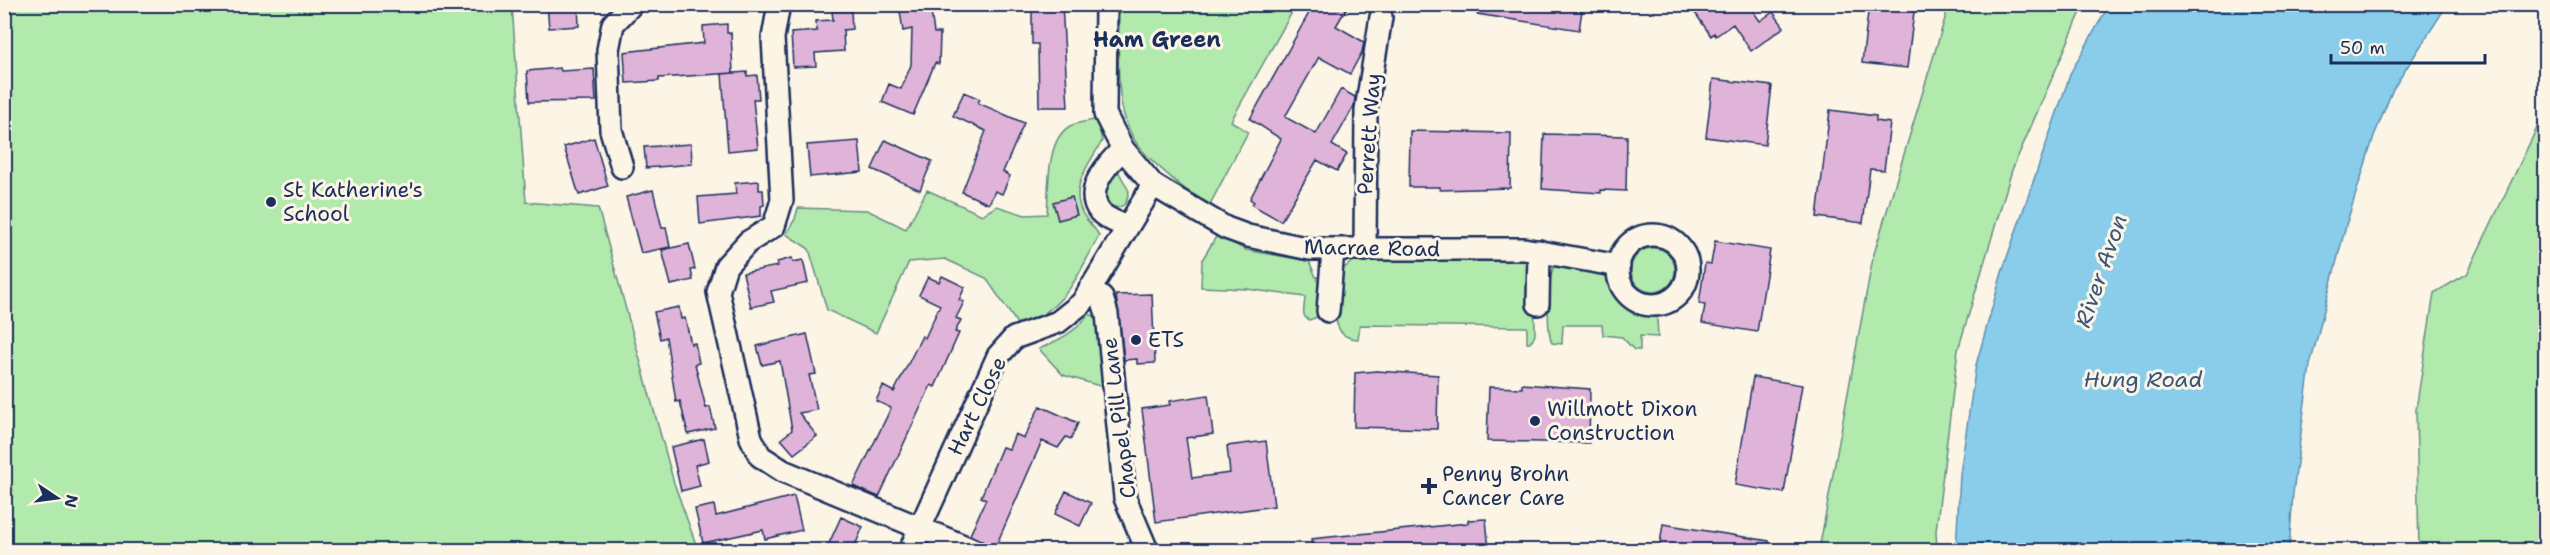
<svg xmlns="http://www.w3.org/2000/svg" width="2550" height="555" viewBox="0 0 2550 555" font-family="'Shantell Sans',sans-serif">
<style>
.green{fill:#b2e9ac;stroke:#668c85;stroke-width:1.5}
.water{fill:#89cdea;stroke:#5d8eb2;stroke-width:1.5}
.building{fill:#e0b4d9;stroke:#1b2f5e;stroke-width:1.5}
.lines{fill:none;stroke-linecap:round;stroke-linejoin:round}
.minor-casing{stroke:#1b2f5e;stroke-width:26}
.minor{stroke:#fcf5e5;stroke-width:21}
.poi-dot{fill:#1b2f5e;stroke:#fcf5e5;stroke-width:2}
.labels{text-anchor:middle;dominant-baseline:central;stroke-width:6;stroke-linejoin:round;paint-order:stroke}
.street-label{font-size:21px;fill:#1b2f5e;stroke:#fcf5e5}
.poi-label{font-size:21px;fill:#1b2f5e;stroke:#fcf5e5;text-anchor:start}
.neighbourhood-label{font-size:22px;font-weight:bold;fill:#1b2f5e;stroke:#fcf5e5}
.water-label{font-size:22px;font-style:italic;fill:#365681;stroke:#fcf5e5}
</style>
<rect width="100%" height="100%" fill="#fcf5e5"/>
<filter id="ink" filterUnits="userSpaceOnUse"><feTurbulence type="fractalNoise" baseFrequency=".0167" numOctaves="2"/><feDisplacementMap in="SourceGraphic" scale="12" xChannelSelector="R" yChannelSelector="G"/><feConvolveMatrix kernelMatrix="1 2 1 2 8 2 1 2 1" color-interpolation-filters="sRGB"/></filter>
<g filter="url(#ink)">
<!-- green -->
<path class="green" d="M4,5H512L526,202L598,208L674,483L698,550H5Z
M1119,5H1296L1231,121L1248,132L1208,208C1186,189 1160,171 1141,149C1110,113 1120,49 1119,5Z
M1949,5H2084L2012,170L1958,350L1936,531L1937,550H1819L1873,257Z
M2545,111V550H2419L2416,410L2434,293L2467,274Z
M1097,119L1102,141C1090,164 1068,186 1083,214C1087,222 1096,228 1099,236C1074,282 1069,303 1020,328L986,278L945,259L909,262L876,333L827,310L809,249L786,234L795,219L798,208L867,210L906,229L927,190L982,215L997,206L1025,215L1047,214C1049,191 1045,140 1070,126C1077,122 1089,122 1097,119Z
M1116,167L1129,191L1126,203C1114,214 1101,201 1103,187C1105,181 1113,172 1116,167Z
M1217,235L1246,250L1309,261L1316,277L1323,278L1318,317L1309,320C1300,316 1305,306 1305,297L1247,289L1201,287L1202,260Z
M1631 270a22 22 0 1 1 44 0a22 22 0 1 1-44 0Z
M1523,259L1529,261L1534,273L1535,335L1530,343H1527V327L1360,325L1358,339C1345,338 1339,334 1336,320L1343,269L1353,261Z
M1556,264L1611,273L1626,298L1657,318L1658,337L1640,336V350H1634L1622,337L1603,335L1602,325H1563L1562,344L1552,343C1546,333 1547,271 1556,264Z
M1089,314L1099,318L1100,324L1103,387L1063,375L1039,349C1059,340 1076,332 1089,314Z"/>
<!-- water -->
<path class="water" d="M2109,5H2447L2393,89L2374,136L2346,225L2310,365L2293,493L2289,550H1956L1960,474L1976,365L2003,269L2071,72Z"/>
<!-- building -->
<path class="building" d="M547,4H578L579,26L549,28Z
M899,4H930L934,33H940L939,64L935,63L913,115L882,102L889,84L901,89L911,65L912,29L903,31Z
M1032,4H1062L1068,107H1039L1038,44H1032Z
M1314,4H1349L1336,26L1364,42L1362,52L1350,74L1319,57L1285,117L1316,134L1341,89L1355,97L1354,106L1332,145L1347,154L1337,171L1317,160L1281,221L1252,205L1254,202L1250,199L1281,139L1250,119Z
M1478,4H1583L1579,30L1477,14Z
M1689,4H1748L1760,21L1773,12L1784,27L1751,51L1733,24L1716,36L1714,33L1711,36Z
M1869,4H1915L1907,68L1862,63Z
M851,10L852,29L843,30L844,51L815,53L816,66L793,67L791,33L817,31L816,21L833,20L832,11Z
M727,24V33H731L733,73L659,78V81L626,83L624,52L704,43L703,26Z
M560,68L561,71L594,69L596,101L529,102L527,71Z
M747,72V76L757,75L759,99H753L758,148L728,151L722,74Z
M1713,79L1772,86L1765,145L1706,137Z
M964,92L980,99L978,103L1024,123L1003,172L1010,176L1002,194L995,191L989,204L962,192L986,131L953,116Z
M1830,110L1876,116V121L1890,123L1884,170L1870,169L1863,223L1817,217Z
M1410,131L1511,133L1510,188L1440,190V187H1409Z
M1544,134L1627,136L1626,191L1601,190V193L1542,189Z
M594,138L608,186L579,195L564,147Z
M885,140L932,161L920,190L872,169Z
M859,141L862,172L810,177L807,145Z
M691,144L692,164L646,168L644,147Z
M759,181V190H763L764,205L761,206V216L700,224L698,197L736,194L735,183Z
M653,190L662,228L666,227L670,247L641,253L626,197Z
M1072,197L1077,215L1058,220L1053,202Z
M1715,241L1770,250L1757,332L1702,323L1705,305L1699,304L1705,263L1711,264Z
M689,244L695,269L691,270L693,280L671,285L662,250Z
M792,258L793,262L803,260L808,283L771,291L774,302L751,307L743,273L778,266L777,262Z
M942,276L965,287L959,300L964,302L956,318L961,320L955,332L959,333L935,387L931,385L879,497L853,486L891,408L876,401L883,386L894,392L922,336L925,338L940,305L919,295L928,277L939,282Z
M1152,294L1155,363L1137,364V359L1124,360L1116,295Z
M679,307L681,319L685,318L691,344L695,343L699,363L695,364L706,408L710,407L715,428L688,434L680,401L676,402L666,337L660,339L654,312Z
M807,334L816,374L809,375L817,410L799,413L817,436L794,454L781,439L792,430L780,361L762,365L757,346Z
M1376,371L1438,375L1437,429L1354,427L1355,373Z
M1753,377L1802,385L1784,493L1735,485Z
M1522,384L1590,389L1589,443L1487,441L1489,387L1522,388Z
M1208,395L1213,434L1186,438L1192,478L1230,473L1227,446L1266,441L1274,506L1156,522L1142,409L1170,405L1169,401Z
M1040,406L1078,423L1071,439L1066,437L1058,448L1042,441L995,548L970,535L986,499L981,497L1002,447L1009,449L1015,434L1024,438Z
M704,439L709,461L695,465L700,486L681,491L671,447Z
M1066,491L1091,503L1080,526L1055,514Z
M794,496L802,530L765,539L763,530L703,543L695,509L714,505L716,516Z
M841,517L863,527L853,550H826Z
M1486,519L1489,550H1312L1311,539L1468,523V520Z
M1663,524L1769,541L1768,550H1659Z"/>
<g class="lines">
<defs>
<path id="minor" d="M779,4L773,38L782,200L774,226L748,242L726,266L718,292L751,438L760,456L783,471L973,550
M1106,4L1105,114L1114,132L1123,149L1153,185L1226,228L1248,236L1310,249H1524L1619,266
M1123,149C1108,163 1083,190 1100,212C1106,219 1117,222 1125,226
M622,167L611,130L608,50L613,24L632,4
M1618 270a35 35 0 1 1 70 0a35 35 0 1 1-70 0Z
M1365,250L1366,110L1381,17
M1090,288L1102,298L1107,314L1125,498L1147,550
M1538,304L1539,251
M1328,311L1333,250
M910,550L998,356L1014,338L1058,322L1082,303L1153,185"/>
</defs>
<!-- minor casing -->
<use href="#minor" class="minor-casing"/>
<!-- minor -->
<use href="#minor" class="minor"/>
</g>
</g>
<!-- markers -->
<g class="poi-dot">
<circle cx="271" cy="202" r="6"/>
<circle cx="1136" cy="340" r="6"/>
<circle cx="1535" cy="421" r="6"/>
<path d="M1426 477h6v6h6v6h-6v6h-6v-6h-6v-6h6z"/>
</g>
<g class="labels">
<!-- street labels -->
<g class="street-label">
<text transform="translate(1369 134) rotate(-86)">Perrett Way</text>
<text transform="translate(1372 248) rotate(1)">Macrae Road</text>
<text transform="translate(977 406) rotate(-64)">Hart Close</text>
<text transform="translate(1119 418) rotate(-97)">Chapel Pill Lane</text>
</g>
<!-- poi labels -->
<g class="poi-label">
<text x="283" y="190">St Katherine's<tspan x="283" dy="24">School</tspan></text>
<text x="1148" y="340">ETS</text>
<text x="1547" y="409">Willmott Dixon<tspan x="1547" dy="24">Construction</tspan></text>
<text x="1442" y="474">Penny Brohn<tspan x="1442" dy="24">Cancer Care</tspan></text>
</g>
<!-- neighbourhood labels -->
<g class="neighbourhood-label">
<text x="1157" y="39">Ham Green</text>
</g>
<!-- water labels -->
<g class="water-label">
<text transform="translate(2101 271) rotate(-71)">River Avon</text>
<text x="2143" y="379">Hung Road</text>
</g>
</g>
<!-- margin -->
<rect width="2550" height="555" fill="none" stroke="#fcf5e5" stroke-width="24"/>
<rect x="12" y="12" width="2526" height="531" fill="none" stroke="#1b2f5e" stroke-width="2" filter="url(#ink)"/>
<!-- north arrow -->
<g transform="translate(57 498) rotate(103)" stroke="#fcf5e5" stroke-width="4.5" paint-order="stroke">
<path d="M0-4.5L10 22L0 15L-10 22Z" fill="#1b2f5e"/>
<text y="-9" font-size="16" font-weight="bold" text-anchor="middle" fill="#1b2f5e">N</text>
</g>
<!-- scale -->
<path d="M2331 54v9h154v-9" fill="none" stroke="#1b2f5e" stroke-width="3"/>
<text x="2340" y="54" font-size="18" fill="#1b2f5e" stroke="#fcf5e5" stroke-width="4.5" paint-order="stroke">50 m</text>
</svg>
